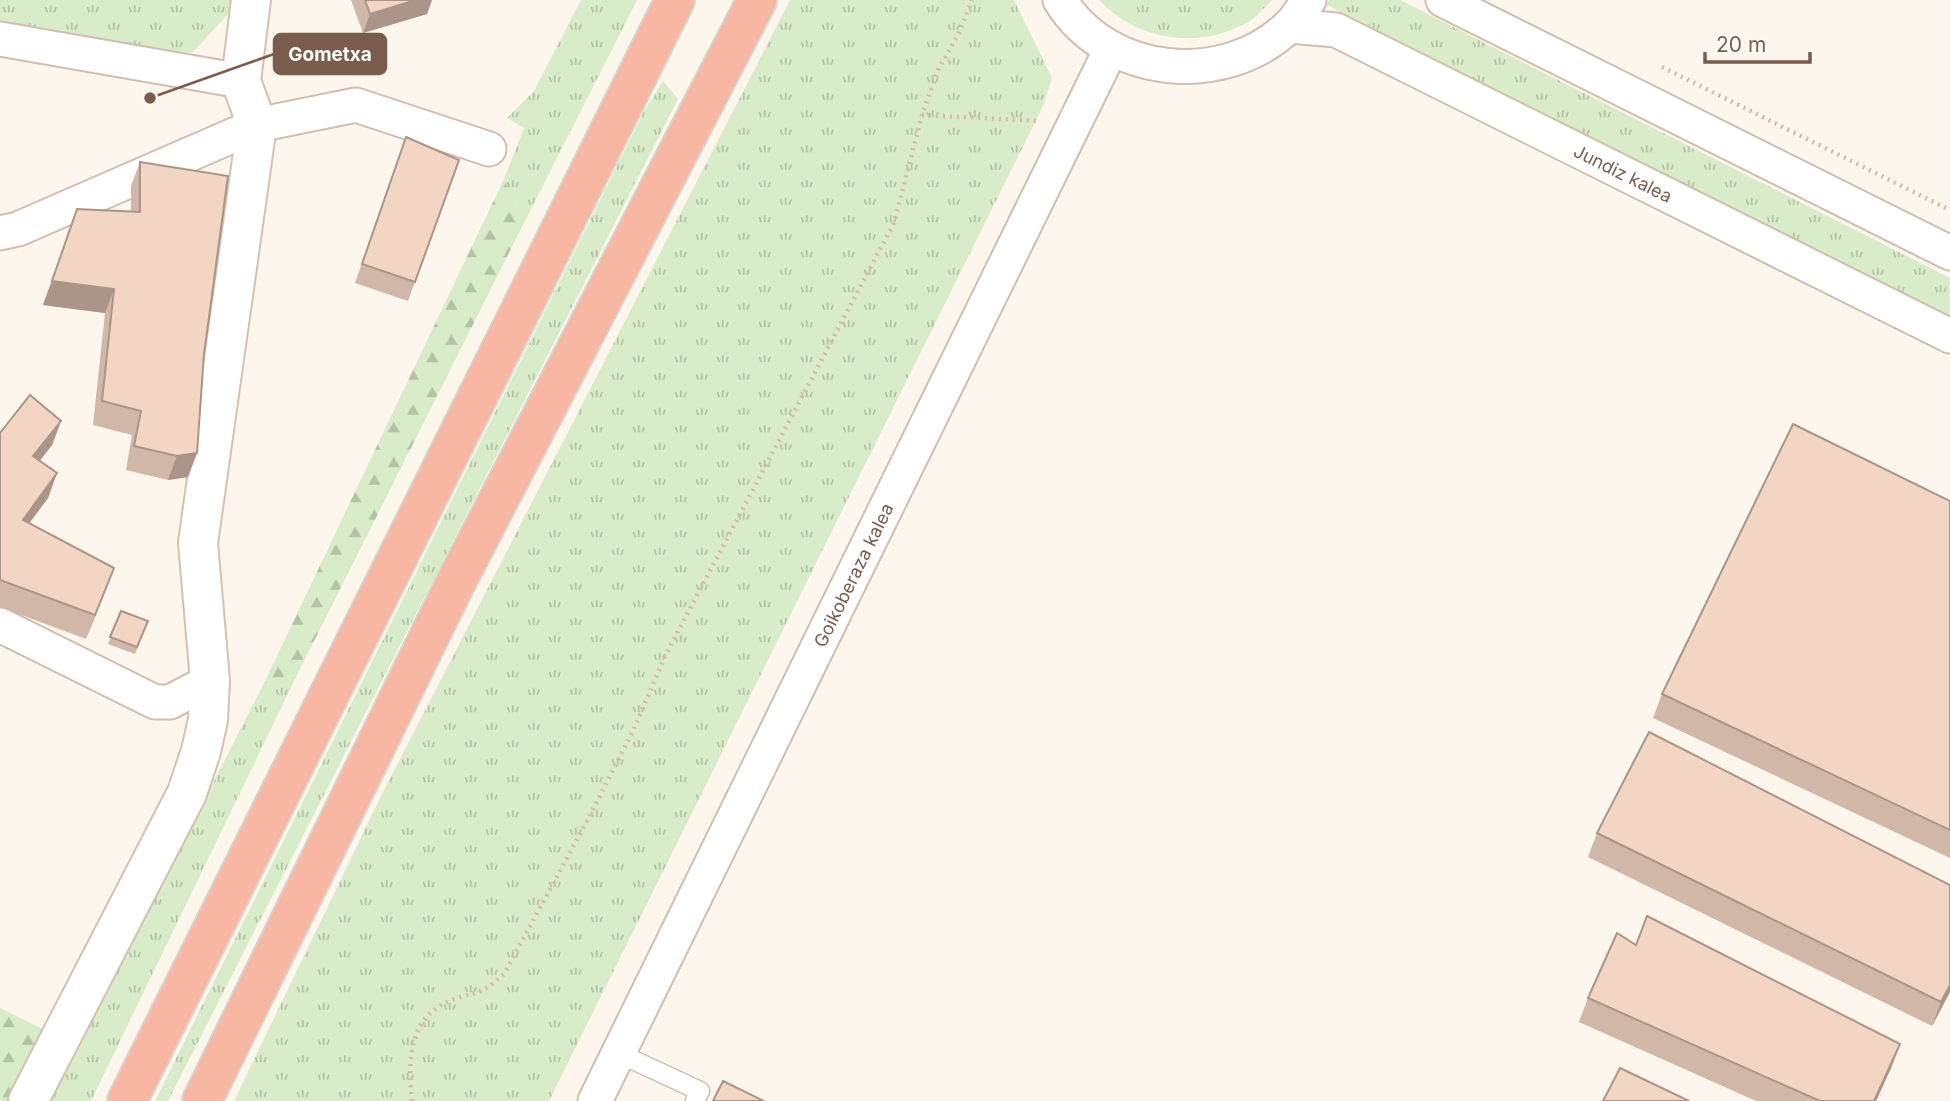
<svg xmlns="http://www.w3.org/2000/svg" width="1950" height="1101" viewBox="0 0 1950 1101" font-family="Inter,sans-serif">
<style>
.grass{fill:url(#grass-tufts)}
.forest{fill:url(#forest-firs)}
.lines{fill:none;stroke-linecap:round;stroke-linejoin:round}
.lane-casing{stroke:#d1beb0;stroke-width:21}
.street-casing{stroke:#d1beb0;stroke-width:37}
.secondary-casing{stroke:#d6c0b0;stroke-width:42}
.highway-casing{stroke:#dad1cd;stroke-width:42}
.path{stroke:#d9b8a5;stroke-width:4.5;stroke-dasharray:2 5;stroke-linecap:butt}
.lane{stroke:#fff;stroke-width:18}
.street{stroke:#fff;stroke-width:33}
.secondary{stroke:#fff;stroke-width:38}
.highway{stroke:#f7b7a3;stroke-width:38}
.wall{fill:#d1b7a8}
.shaded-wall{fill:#aa9588}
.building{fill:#f3d5c3;stroke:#aa9588;stroke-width:2}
.labels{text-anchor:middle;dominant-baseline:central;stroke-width:5;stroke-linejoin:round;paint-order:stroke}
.street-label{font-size:18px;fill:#7a5c4d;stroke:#fffaf3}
.leader{fill:none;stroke:#7a5c4d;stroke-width:2.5}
.callout-dot{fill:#7a5c4d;stroke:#fffaf3;stroke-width:2.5}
.callout{fill:#7a5c4d;stroke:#7a5c4d;stroke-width:2.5}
.callout-label{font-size:19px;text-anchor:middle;font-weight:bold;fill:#fff}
</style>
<defs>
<pattern id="grass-tufts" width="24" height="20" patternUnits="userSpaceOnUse" patternTransform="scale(1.75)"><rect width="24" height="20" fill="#d8ecc9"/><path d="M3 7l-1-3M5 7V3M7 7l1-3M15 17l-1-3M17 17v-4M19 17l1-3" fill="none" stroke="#b4c2a5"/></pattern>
<pattern id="forest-firs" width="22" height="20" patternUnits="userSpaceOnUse" patternTransform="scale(1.75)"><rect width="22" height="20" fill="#d8ecc9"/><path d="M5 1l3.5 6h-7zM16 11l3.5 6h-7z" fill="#b4c2a5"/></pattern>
</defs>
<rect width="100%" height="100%" fill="#fdf6ec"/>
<!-- grass -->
<path class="grass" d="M0,0H232L231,11L193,52L144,56L0,30Z
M581,0H637L524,223L504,179L524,128L507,118L534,91Z
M790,0H1014L1052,78L1043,106L549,1101H234L381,796Z
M1099,0H1272C1265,7 1257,17 1248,22C1198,50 1138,41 1099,0Z
M1329,0H1400L1950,278V318L1327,5Z
M663,81L678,99L168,1101H155L643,113Z
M297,675L91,1101H51L265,681Z"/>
<!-- forest -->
<path class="forest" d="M504,179L524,223L297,675L265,681Z
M0,1008L43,1029L8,1101H0Z"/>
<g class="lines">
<defs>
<path id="lane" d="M618,1053L700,1091L695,1101"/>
<g id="street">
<path d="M1060,0C1107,77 1224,89 1289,26C1297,19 1302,8 1309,0"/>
<path d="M1443,0L1950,253"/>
<path id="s1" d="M1289,26L1336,30L1950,336"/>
<path d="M0,39L241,81"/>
<path d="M0,233L18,229L257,125L356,105L489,149"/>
<path d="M0,625L155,702H170L210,681"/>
<path id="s2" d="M595,1101L1111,49"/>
</g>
<path id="secondary" d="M28,1101L187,793L201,751L208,720L210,681L198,543L257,125L241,81L251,0"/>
<path id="highway" d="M127,1101L675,0
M202,1101L454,586L757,0"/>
</defs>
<!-- lane casing -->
<use href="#lane" class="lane-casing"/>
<!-- street casing -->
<use href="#street" class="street-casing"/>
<!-- secondary casing -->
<use href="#secondary" class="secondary-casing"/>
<!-- highway casing -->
<use href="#highway" class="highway-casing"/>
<!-- path -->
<path class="path" d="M1662,67L1950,210
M922,115L1040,121
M412,1101C408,1060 408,1017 452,1000C479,990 480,996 504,974L587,821L632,733L666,654L894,223L922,115L938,70L958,35L972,0"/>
<!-- lane -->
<use href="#lane" class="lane"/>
<!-- street -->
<use href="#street" class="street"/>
<!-- secondary -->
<use href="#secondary" class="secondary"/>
<!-- highway -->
<use href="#highway" class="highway"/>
</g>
<!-- wall -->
<path class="wall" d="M351,0H432L427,14L363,33Z
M406,137L459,160L408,301L355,283Z
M140,162L204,354L197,453L188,477L168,480L126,470L132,435L93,425L105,313L43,305L77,209L131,212V186Z
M61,421L52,445L40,461L57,473L48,498L29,523L114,568L86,639L0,607V433Z
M1950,501V858L1653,718L1662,694Z
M121,611L148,621L135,654L108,644Z
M1597,833L1950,885V992L1932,1026L1588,857Z
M1636,945L1900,1044L1891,1068L1876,1101H1756L1579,1022L1588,998Z"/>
<!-- shaded-wall -->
<path class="shaded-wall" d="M416,0H432L427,14L363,33L370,14Z
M52,281L114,289L105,313L43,305Z
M61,421L52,445L24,480L33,456Z
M197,453L188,477L168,480L177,456Z
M57,473L48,498L14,544L23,520Z
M114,568L105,592L86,639L95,615Z
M1950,985V992L1932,1026L1941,1002Z
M1900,1044L1891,1068L1876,1101H1874Z"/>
<!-- building -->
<path class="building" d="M365,0H416L370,14Z
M406,137L459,160L415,282L362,264Z
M140,162L228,176L204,354L197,453L177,456L134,446L141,411L102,401L114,289L52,281L77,209L140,212Z
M30,395L61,421L33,456L57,473L23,520L114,568L95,615L0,580V433Z
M1793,424L1950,501V830L1662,694Z
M121,611L148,621L137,647L110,637Z
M1649,732L1950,885V985L1941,1002L1597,833Z
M1647,916L1900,1044L1874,1101H1820L1588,998L1617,933L1636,945Z
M1620,1068L1689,1101H1603Z
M723,1081L764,1101H713Z"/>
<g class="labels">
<!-- street labels -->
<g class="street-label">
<text stroke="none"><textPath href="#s1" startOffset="368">Jundiz kalea</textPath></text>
<text stroke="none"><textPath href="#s2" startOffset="586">Goikoberaza kalea</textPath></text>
</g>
</g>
<!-- callouts -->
<path class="leader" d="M150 98L274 54"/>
<circle class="callout-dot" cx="150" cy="98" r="7"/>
<rect class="callout" x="274" y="34" width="112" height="40" rx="7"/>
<g class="callout-label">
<text x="330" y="61">Gometxa</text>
</g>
<!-- scale -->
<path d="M1705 52v10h105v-10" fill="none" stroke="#7a5c4d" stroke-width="3.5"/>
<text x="1716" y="52" font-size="21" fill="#7a5c4d" stroke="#fffaf3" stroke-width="5" paint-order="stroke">20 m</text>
</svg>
